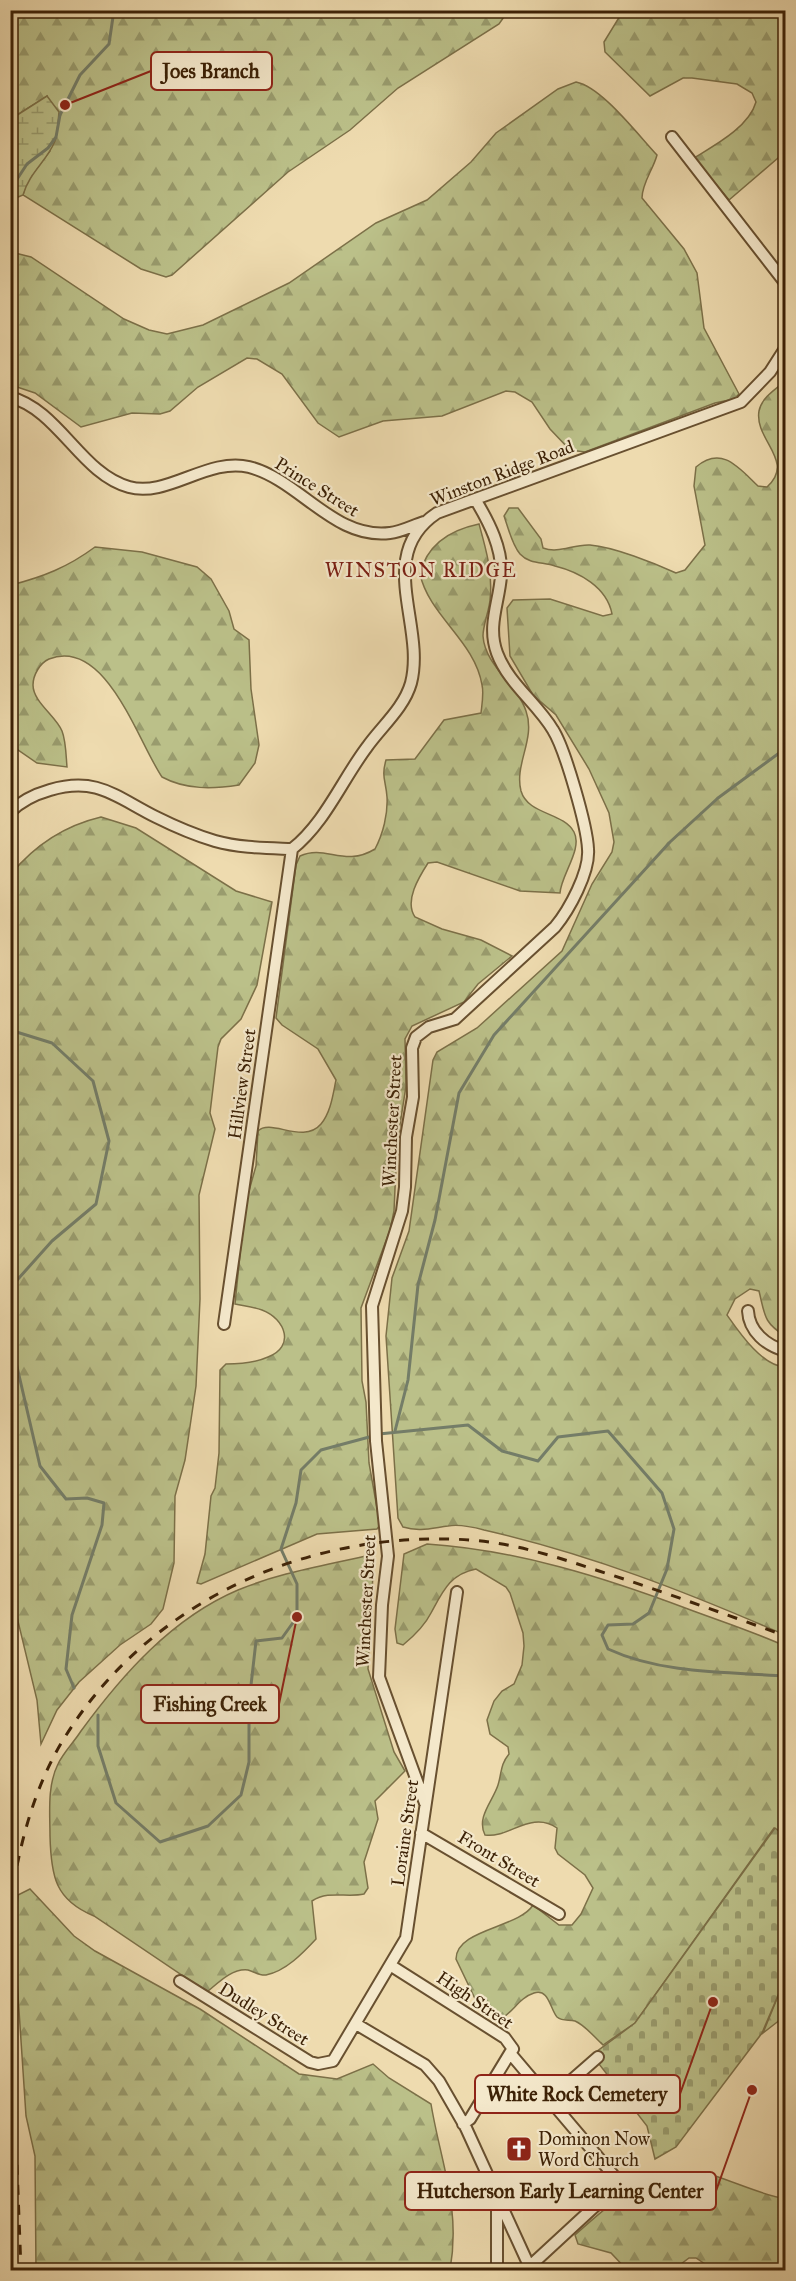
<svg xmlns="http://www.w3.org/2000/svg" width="796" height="2281" viewBox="0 0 796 2281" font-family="'IM FELL Great Primer',serif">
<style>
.forest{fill:url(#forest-firs);stroke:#7c7048;stroke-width:1.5}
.wetland{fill:url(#wetland-marsh);stroke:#7c7048;stroke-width:1.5}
.cemetery{fill:url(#cemetery-stones);stroke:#7c7048;stroke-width:1.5}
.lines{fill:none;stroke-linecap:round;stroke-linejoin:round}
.stream{stroke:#747d68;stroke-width:3}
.minor-casing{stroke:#685030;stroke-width:14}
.minor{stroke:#f4e8cb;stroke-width:10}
.rail{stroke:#3c2106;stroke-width:3;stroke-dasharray:10 10;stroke-linecap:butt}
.labels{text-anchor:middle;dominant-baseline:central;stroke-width:4.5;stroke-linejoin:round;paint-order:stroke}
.street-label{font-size:18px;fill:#3c2106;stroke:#f4e8cb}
.poi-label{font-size:18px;fill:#3c2106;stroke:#f4e8cb;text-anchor:start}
.neighbourhood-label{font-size:20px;letter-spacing:1.5px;fill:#7a1f14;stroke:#f4e8cb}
.leader{fill:none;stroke:#8f2418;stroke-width:2}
.callout-dot{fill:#8f2418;stroke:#f4e8cb;stroke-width:2}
.callout{fill:#f4e8cb;stroke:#8f2418;stroke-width:2}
.callout-label{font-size:20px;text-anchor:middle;font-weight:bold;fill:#3c2106}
</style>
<defs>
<pattern id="forest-firs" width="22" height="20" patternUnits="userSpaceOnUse" patternTransform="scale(1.5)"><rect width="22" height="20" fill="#bbc089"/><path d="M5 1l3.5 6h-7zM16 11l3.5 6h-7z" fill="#999c6e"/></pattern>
<pattern id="wetland-marsh" width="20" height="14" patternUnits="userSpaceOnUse" patternTransform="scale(1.5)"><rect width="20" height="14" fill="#bbc089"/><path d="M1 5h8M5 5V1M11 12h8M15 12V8" fill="none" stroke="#999c6e"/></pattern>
<pattern id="cemetery-stones" width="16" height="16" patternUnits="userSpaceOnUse" patternTransform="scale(1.5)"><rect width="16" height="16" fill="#bbc089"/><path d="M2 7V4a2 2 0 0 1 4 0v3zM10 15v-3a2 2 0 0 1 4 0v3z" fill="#999c6e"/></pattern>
</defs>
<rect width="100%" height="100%" fill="#eedbaf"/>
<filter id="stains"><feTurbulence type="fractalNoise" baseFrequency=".00333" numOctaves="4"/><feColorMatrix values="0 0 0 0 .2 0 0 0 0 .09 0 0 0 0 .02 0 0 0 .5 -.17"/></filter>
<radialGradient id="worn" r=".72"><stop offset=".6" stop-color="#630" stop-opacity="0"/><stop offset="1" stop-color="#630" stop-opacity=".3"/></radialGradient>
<!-- forest -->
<path class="forest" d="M505,10L506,14L499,24L398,88L350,130L288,172L172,275L166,277L141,269L23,195L26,182L50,151L47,96L11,119V11Z
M623,11H785V152L729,200L694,158C715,145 749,127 756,102L752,93L737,84L692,78H683L650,96L605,52L604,42Z
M576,82C602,87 638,135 657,155C653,170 642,183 642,198L684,249L697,273L704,328L739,394L734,399L715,403L585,452L570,450L550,429L532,402L515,392L506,391L442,416L383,421L339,437L318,423L282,374L257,359L247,358L198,387L170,411L160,414L132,413L81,427L35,393L11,385V252L31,257L124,319L149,330L167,334L203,325L289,283L376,223L427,200L471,162L496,133L558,89Z
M783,383H786L785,1336C763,1322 765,1315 759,1291L750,1289L735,1299L727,1315C739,1332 762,1366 785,1367V1635C687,1592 589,1554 484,1530C473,1527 459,1524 448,1526C432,1528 419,1532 403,1527L398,1518L386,1336L392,1278L409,1231L433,1060L437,1052L477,1028L562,951L592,884L612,852L614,842L609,813L589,769L556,715L533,695L510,656L507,608L513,600L550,599L603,616L612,614C607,587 579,572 555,566C543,562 529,564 520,554C512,545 508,527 504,516L509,508H518L541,539L543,548C559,554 573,544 590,545C614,547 654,563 676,573L685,570L705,545L694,486L696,467C722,445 739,468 758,486L767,487C796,461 754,440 759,411C761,399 774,390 783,383Z
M479,524C486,549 493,573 490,600C489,611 483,625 483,636C485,666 517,684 526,711C536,739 514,764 521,791C528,815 563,812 574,832C583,849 561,875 560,893L520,891L437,862L428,863C419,877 404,901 415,917L442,929L481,940L512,956L478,984L464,1002L412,1026L405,1039L406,1086L397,1144L394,1211L390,1230L361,1308L362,1381L366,1402L369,1463L380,1525L377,1529L317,1534L201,1584L197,1583L205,1554L211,1496L215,1488L219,1453L220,1370L226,1364C240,1364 255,1363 268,1357C295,1347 286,1319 262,1310C254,1307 244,1306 235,1304L245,1205L256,1166L258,1131C271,1118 303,1145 321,1124C331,1112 333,1094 336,1080L318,1049L282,1025L276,1018L296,865L300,856C326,844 344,868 375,849C383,834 388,814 387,797C386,781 381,777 386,760L415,759L444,720L481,713C482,704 484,693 482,685C475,641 429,616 420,574C427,544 450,530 479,524Z
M95,547L142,552L197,567L211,579L229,611L234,629L249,640L251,689L259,745L255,763L239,785C213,789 186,790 162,777C138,742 106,637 49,659C40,663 33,675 33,685C33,702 56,716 62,731C66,741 66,756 67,767L37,763L11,745V585C43,577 68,567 95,547Z
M101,817L136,828L236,891L272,902L257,985L241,1019L221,1039L218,1047L210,1113L215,1129L199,1195L200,1299L196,1386L185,1460L175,1496L174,1563L163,1609L151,1624L120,1645L79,1682L57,1710L41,1744L37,1700L10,1588L11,874C35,845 63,826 101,817Z
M427,1544C517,1550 603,1577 688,1609C720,1621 754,1632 785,1646V1836L774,1828L635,2023L603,2045C595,2038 585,2025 575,2021C569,2019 563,2022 557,2017C550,2009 549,1988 534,1993C518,1998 512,2015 497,2021L480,2009L456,1959C456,1929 519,1928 533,1905L559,1925H572L581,1914L593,1888L585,1875L558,1854L555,1848L557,1828C531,1810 508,1839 485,1835C476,1817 493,1801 498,1785C502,1772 500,1765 509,1754L508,1747L490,1734L487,1720L494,1701L502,1691L514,1684L522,1665L524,1646L523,1633L510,1593L506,1587L476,1569C450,1574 443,1591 431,1613C425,1625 414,1636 403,1645L397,1643L395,1629L404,1554Z
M374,1554L368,1669L394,1752L405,1771L375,1801L378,1819L364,1862L368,1888L364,1894C346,1898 329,1890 312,1901L316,1939C303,1953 286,1971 266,1975C260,1976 255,1972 248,1970C232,1968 218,1983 207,1992L94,1916C55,1900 51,1876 50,1836C50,1813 47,1786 58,1764C63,1753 74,1742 81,1731C122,1675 172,1618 238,1590C281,1572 329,1565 374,1554Z
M10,1755L17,1819L11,1844H10Z
M30,1889L74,1936L95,1951L200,2009L299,2074L337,2079L373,2064L389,2078L431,2104C441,2164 461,2208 450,2270H36L35,2156L26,2116L14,1935L18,1895Z
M785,1979V2016L763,2033Z
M705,2173C723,2177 774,2200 785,2198V2270H714L696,2258H689L673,2270H627L611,2253L578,2244L575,2235C621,2194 642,2176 705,2173Z"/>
<!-- wetland -->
<path class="wetland" d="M47,96L59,112C58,121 58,132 55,141C47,161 29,173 23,195L11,200V119Z"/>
<!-- cemetery -->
<path class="cemetery" d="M775,1828L785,1836V1979L762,2033L676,2147L655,2159L647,2126L592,2055L635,2023Z"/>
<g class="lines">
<!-- stream -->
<path class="stream" d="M10,190L27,164L48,148L56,137L60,115L80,75L109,44L114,10
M10,1030L52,1043L93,1081L109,1141L96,1204L52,1241L10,1288
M10,1303L12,1345L40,1466L66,1499L87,1498L104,1503L102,1525L72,1615L66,1669L74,1688
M395,1431L408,1380L418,1285L435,1220L459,1093L494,1035L670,842L718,798L786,748
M379,1434L468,1425L502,1451L538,1461L558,1437L608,1431L662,1493L674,1529L667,1569L649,1613L633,1624L608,1625L602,1635L608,1649C662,1674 727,1672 786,1676
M98,1715V1746L116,1803L160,1842L208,1826L241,1795L249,1762V1703L256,1641L282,1638L297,1617V1584L281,1549L296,1503L301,1470L321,1450L373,1436"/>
<defs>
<path id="minor" d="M672,137L786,284
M10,397C59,410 81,474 129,487C167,498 208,457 249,467C300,480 334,540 390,533C401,532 414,525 424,522
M10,812C21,801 36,794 50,790C97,776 116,797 156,817C174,826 195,835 215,841C240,848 266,848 292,849
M292,849C325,823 342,780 367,747C381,727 404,708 411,683C426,625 374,555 437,513L741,402L770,372L786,347
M748,1311C749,1331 766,1346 786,1351
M224,1324L292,849
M425,1803L379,1677L382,1605L388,1556L376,1441L372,1306L402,1211L405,1187L406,1137L413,1097L412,1048L416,1037L429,1027L455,1019L555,927C569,910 590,872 588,849C587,826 565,749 553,730C537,703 508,683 497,653C487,626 499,603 501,576C503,549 489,522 475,499
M421,1833L559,1914
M390,1965L505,2038L513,2049L510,2053L620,2183L529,2267L519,2270
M180,1981L310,2062L318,2064L333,2061L406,1938L457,1592
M356,2024L425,2065L439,2081L466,2128L531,2270
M550,2099L598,2057
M463,2124L470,2119L510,2053
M497,2270V2200"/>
</defs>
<!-- minor casing -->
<use href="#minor" class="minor-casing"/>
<!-- minor -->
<use href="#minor" class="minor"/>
<!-- rail -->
<path class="rail" d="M10,1905C19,1847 33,1788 65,1737C150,1600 310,1529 470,1540C514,1543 557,1557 599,1571C662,1591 724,1614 786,1636
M10,1985L21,2270"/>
</g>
<!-- icons -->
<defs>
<symbol id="church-square" viewBox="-11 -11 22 22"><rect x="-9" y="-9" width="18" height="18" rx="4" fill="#8f2418" stroke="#f4e8cb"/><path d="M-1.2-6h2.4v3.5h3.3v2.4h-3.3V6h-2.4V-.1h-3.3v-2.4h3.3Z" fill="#fff"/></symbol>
</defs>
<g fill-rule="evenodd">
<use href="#church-square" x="504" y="2134" width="30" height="30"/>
</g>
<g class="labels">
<!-- street labels -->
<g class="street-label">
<text transform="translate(502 473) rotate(-21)">Winston Ridge Road</text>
<text transform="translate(317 487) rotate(32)">Prince Street</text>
<text transform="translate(242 1084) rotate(-82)">Hillview Street</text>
<text transform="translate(392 1121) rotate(-87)">Winchester Street</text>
<text transform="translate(366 1601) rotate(-87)">Winchester Street</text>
<text transform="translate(405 1833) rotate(-82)">Loraine Street</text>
<text transform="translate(499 1859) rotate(31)">Front Street</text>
<text transform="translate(475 2000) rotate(34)">High Street</text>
<text transform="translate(264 2014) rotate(32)">Dudley Street</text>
</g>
<!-- poi labels -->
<g class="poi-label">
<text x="538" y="2139">Dominon Now<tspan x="538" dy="21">Word Church</tspan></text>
</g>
<!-- neighbourhood labels -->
<g class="neighbourhood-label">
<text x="421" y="570">WINSTON RIDGE</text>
</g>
</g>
<!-- callouts -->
<path class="leader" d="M65 105L151 71M297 1617L279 1704M713 2002L680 2094M752 2090L716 2191"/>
<g class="callout-dot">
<circle cx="65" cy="105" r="6"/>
<circle cx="297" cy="1617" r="6"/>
<circle cx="713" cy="2002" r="6"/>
<circle cx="752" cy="2090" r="6"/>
</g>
<g class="callout">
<rect x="151" y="52" width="121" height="38" rx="6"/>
<rect x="141" y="1685" width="138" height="38" rx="6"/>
<rect x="475" y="2075" width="205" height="38" rx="6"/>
<rect x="405" y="2172" width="311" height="38" rx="6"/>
</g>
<g class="callout-label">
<text x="211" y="78">Joes Branch</text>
<text x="210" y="1711">Fishing Creek</text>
<text x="577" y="2101">White Rock Cemetery</text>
<text x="560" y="2198">Hutcherson Early Learning Center</text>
</g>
<!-- margin -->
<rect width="796" height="2281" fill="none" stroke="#eedbaf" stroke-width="36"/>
<rect x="12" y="12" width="772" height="2257" fill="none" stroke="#3c2106" stroke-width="3"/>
<rect x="18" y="18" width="760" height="2245" fill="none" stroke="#3c2106" stroke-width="1.5"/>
<rect width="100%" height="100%" filter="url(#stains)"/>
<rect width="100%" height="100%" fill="url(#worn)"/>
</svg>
